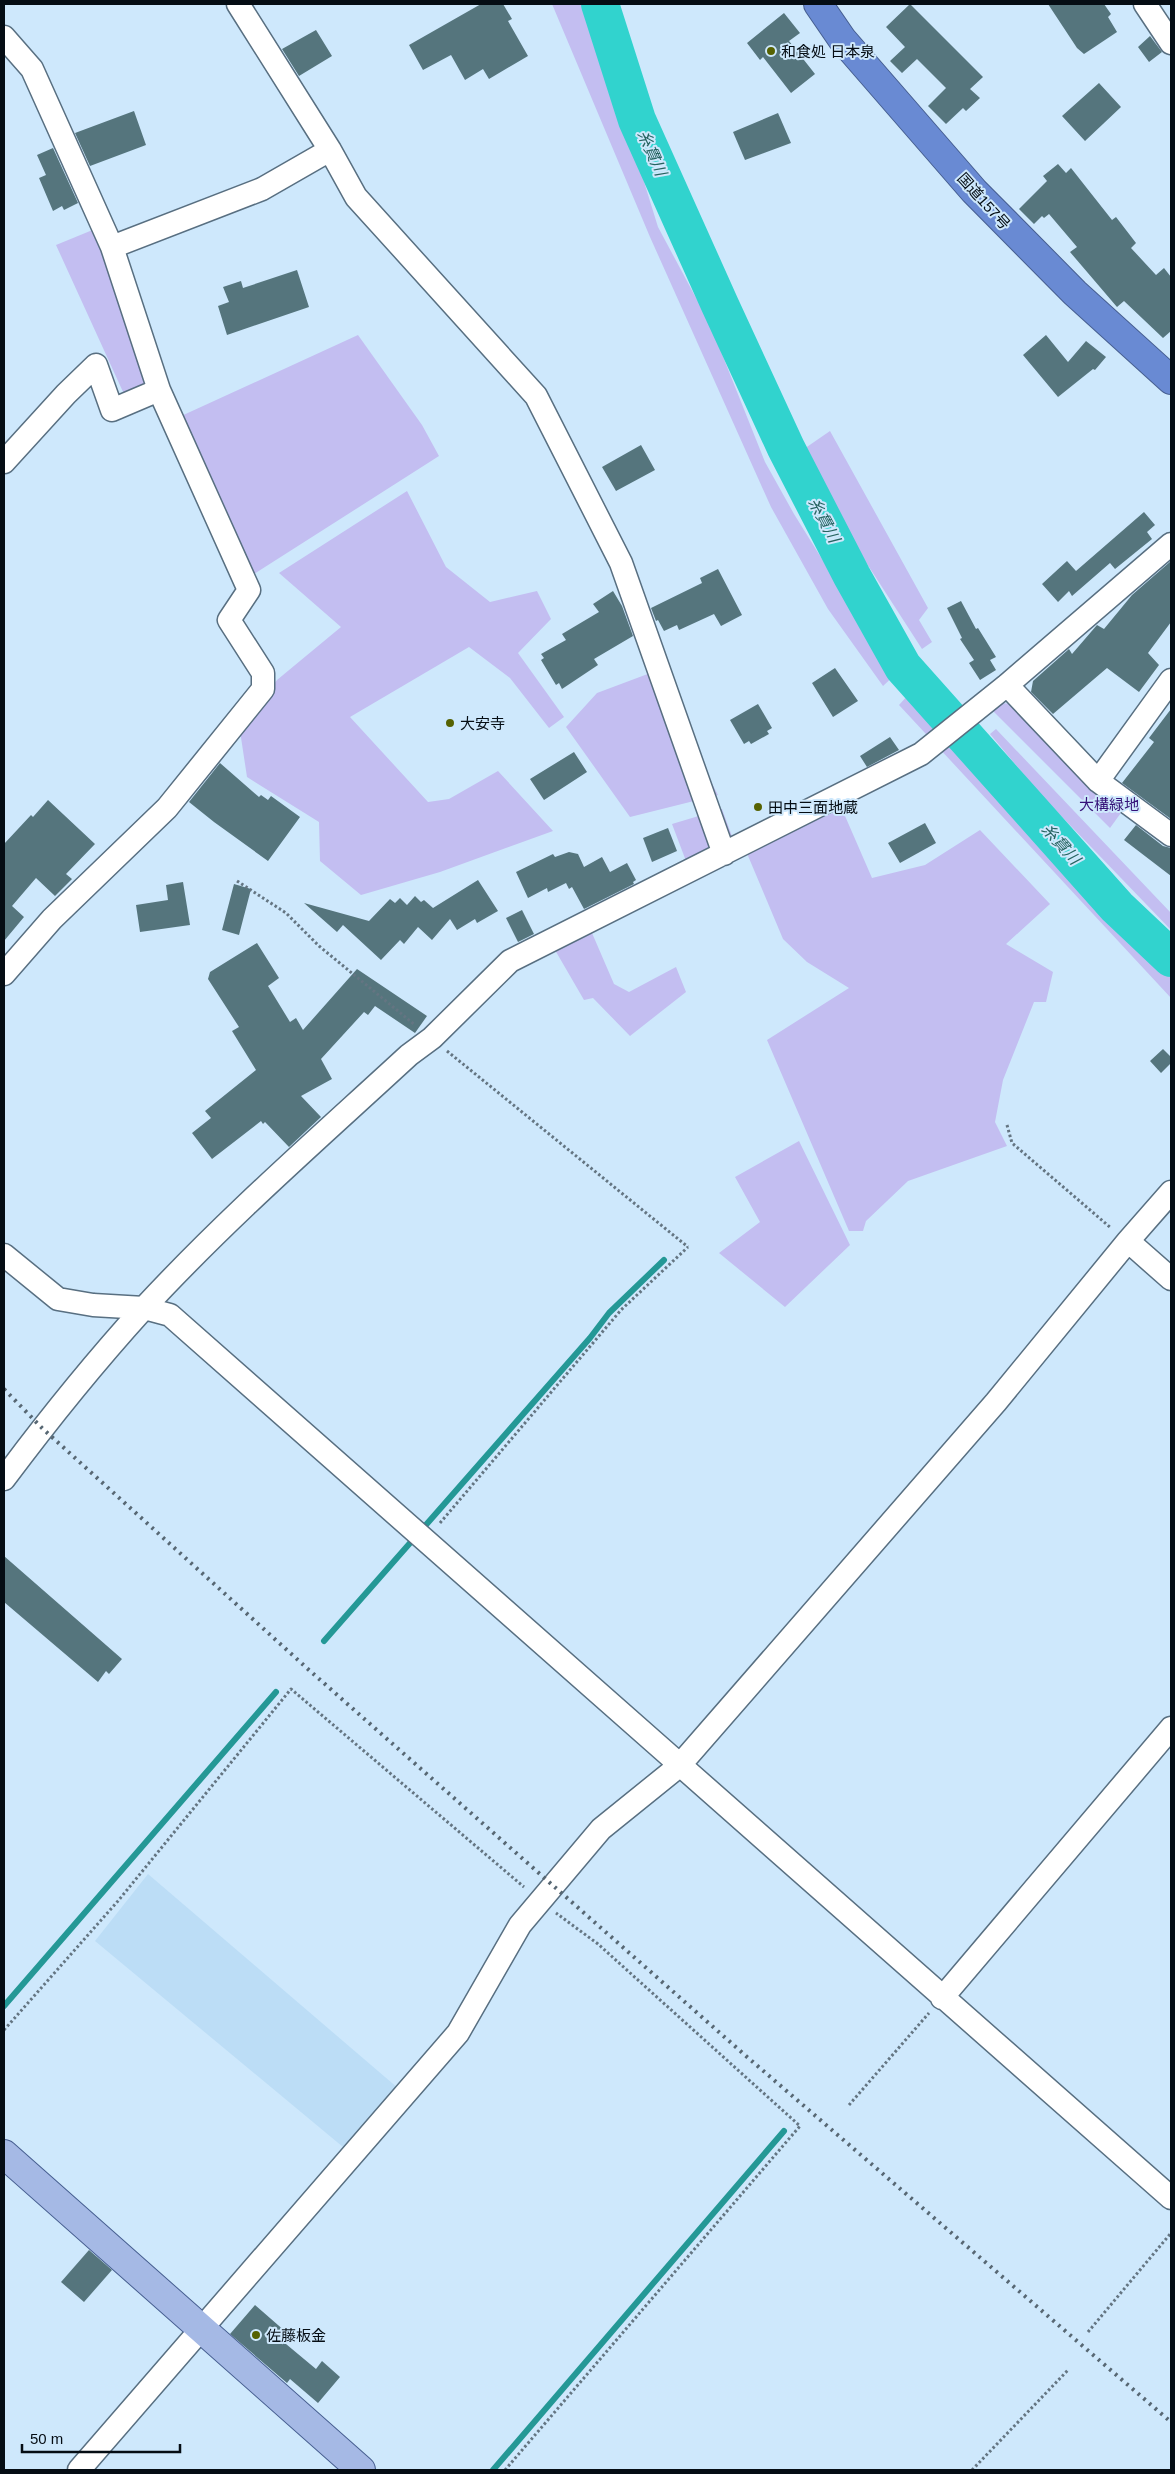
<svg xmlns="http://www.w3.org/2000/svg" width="1175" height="2474" viewBox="0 0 1175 2474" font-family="Arial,'Noto Sans JP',sans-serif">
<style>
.built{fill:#bcddf6}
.green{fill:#c3bef1}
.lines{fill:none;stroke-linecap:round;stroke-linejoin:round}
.stream{stroke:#249896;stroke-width:6}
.river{stroke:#31d3ce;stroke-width:38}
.building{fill:#55757d}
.minor-casing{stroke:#586f81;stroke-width:25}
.major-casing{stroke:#465e90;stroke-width:30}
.highway-casing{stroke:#465e90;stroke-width:30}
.path{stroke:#647582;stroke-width:3;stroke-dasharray:2.5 2.5;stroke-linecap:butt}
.minor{stroke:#fff;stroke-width:22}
.major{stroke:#a5b9e5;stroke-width:28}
.highway{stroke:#698ad3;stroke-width:28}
.rail{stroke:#576773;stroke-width:4;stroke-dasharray:2.5 5;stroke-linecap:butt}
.poi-dot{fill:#566202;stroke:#cee8fc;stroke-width:2}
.labels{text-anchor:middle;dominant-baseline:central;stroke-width:4;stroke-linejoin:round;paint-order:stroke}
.poi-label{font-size:15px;fill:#050d14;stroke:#cee8fc;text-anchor:start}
.street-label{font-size:15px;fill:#050d14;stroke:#cee8fc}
.park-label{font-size:15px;fill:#351178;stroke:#cee8fc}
.water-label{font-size:16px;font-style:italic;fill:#266360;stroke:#cee8fc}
</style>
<rect width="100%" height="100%" fill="#cee8fc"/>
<!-- built -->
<path class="built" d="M148,1874L399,2089L349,2152L95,1941Z"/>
<!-- green -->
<path class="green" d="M552,4H589L658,227L710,324L765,462L794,514L858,617L898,672L883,686L828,609L771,507L650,237Z
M95,229L148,375L143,386L124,394L56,245Z
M358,335L422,425L439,456L251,576L179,417Z
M830,431L928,608L919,620L932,642L922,649L831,508L801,451Z
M407,491L446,567L490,602L537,591L551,619L518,653L564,717L549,728L510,678L469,647L350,717L428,802L449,799L498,771L553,831L440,872L361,895L320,861L319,822L247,777L240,731L277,680L341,627L279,573Z
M653,672L718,795L630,817L566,727L597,693Z
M909,694L1076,881L1171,973V998L899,705Z
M1000,703L1014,704L1131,799L1110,828L991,709Z
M996,729L1171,913V930L1041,795L990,734Z
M722,809L733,839L686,861L672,824Z
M842,809L872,878L925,865L980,830L1050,904L1006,944L1053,972L1046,1002H1034L1003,1080L995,1122L1007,1146L908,1181L866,1221L863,1231H849L767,1040L849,988L807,962L783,939L746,851Z
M592,933L614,984L629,992L676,967L686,992L630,1036L593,998L584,1000L555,950Z
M799,1141L850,1245L785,1307L719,1253L760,1222L735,1177Z"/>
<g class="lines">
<!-- stream -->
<path class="stream" d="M324,1641L590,1338L609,1313L664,1260
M4,2006L276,1692
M493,2470L784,2131"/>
<!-- river -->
<path class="river" d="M600,4L637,120L720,305L786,448L852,576L903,667L1117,907L1171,958"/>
</g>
<!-- building -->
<path class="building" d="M481,4H503L512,19L508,21L528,56L489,79L483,69L465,80L451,55L423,70L409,45Z
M910,4L983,77L970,89L980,98L966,111L963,108L946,124L928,106L946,88L917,59L902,73L890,61L905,47L886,27Z
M1048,4H1104L1111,14L1108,17L1117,32L1084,54L1077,48Z
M784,13L800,33L789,41L815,74L791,93L763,57L760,60L747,43Z
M316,30L332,56L299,76L282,49Z
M1150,36L1162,52L1149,62L1138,47Z
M1099,83L1121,107L1085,141L1062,116Z
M134,111L146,145L90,166L75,133Z
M778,113L791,143L745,160L733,132Z
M53,148L78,203L64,210L62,206L53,211L39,178L46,175L37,155Z
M1058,164L1066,173L1071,168L1112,220L1116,217L1136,243L1131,248L1156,275L1164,268L1171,277V331L1163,338L1124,301L1117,307L1070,252L1077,247L1049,214L1044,218L1042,216L1034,224L1019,209L1047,181L1043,176Z
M297,270L309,307L227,335L218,306L229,302L223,287L241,281L243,288Z
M1046,335L1068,362L1086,341L1106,357L1095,370L1093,369L1058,397L1023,355Z
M641,445L655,470L616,491L602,467Z
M1144,512L1155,525L1147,532L1152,539L1115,569L1110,563L1072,596L1069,591L1058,602L1042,584L1067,561L1076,571Z
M1171,561V622L1148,653L1159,665L1139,692L1107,668L1053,714L1031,692L1033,681L1069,649L1072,654L1097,625L1104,629L1132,595Z
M718,569L742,615L721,626L714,614L679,630L677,625L664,631L658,620L656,621L651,608L702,583L700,578Z
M613,591L622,606L633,636L594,659L598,665L562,689L559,683L556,685L541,660L544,658L541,654L566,640L562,634L599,612L593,604Z
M961,601L976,629L978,628L996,657L990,660L996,670L980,680L969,663L974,660L960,639L962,638L947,608Z
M835,668L858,701L833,717L812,683Z
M758,704L772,728L767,731L769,734L751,744L749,741L744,744L730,720Z
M1171,709V819L1122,783L1154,742L1149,738Z
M890,737L899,750L867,767L860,756Z
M574,752L587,772L544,800L530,779Z
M220,763L259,797L261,795L268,800L271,796L300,817L268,861L214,822L189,802Z
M48,800L95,844L66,874L72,879L55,896L36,878L12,906L24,917L4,941V844L31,815L33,817Z
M925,823L936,843L900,863L888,843Z
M1136,825L1163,846L1171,848V876L1124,840Z
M668,828L677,851L652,862L643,838Z
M569,852L578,854L584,867L602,857L610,872L627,863L636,880L633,882L634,884L584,909L572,887L569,889L566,883L548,892L547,888L528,898L516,872L553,854L555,857Z
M478,880L498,911L477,923L475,919L457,930L450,919L432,940L418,927L404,944L400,940L381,960L343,925L337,932L304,903L369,921L390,899L395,903L400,898L407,905L415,896L421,902L424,900L433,908Z
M183,882L190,925L140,932L136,905L168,900L166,885Z
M234,884L251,889L239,935L222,930Z
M522,910L534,934L518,942L506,918Z
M257,943L279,978L268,986L290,1022L296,1018L303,1030L357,969L427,1016L415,1033L375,1006L368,1015L364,1012L321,1059L332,1079L301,1096L321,1117L289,1147L265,1122L263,1124L261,1121L212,1159L192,1133L211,1118L205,1111L256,1070L232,1031L239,1027L208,979L210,972Z
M1163,1049L1171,1057V1063L1161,1073L1150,1061Z
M4,1556L122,1659L109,1674L106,1671L98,1682L4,1602Z
M89,2250L112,2270L84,2302L61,2282Z
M255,2305L286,2332L280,2339L316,2369L322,2361L340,2377L318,2403L290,2379L287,2383L230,2334Z"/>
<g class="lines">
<defs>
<path id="minor" d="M238,4L330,150L356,197L536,396L621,563L724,854
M1145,4L1171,43
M4,37L32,69L112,247L159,390L249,590L229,620L263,673V689L167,808L52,919L4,974
M112,247L262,189L330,150
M4,462L66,394L96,365L112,410L159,390
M1007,685L1098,781L1171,835
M1098,781L1171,680
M1128,1241L1171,1279
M4,1255L58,1299L93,1305L144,1308L170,1315C505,1608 836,1905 1171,2198
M4,1479C48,1420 94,1363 143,1309C226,1219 319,1138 409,1055L432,1038L510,961L921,754L1007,685L1171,544
M942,1998L1171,1728
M79,2470L458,2033L520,1925L601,1829L679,1766L996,1402L1128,1241L1171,1192"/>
<path id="major" d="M4,2154L361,2470"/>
<path id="highway" d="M818,4L842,39L974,191L1075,293L1171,380"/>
</defs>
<!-- minor casing -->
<use href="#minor" class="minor-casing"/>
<!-- major casing -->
<use href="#major" class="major-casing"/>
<!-- highway casing -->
<use href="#highway" class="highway-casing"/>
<!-- path -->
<path class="path" d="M237,881L286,913L319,946L415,1025
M447,1051L688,1247
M1007,1125L1012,1143L1111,1228
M440,1523L621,1310L688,1247
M4,2030L118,1901L291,1689L524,1887
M849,2105L929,2013
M1088,2332L1171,2233
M505,2470L800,2126L598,1944L556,1913
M972,2470L1069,2369"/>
<!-- minor -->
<use href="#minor" class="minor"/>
<!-- major -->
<use href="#major" class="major"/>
<!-- highway -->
<use href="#highway" class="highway"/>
<!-- rail -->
<path class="rail" d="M4,1389L42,1428L309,1670L746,2056L1171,2422"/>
</g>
<!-- markers -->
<g class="poi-dot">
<circle cx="771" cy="51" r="5"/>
<circle cx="450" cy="723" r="5"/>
<circle cx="758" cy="807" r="5"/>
<circle cx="256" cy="2335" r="5"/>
</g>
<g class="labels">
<!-- poi labels -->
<g class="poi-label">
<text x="781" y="51">和食処 日本泉</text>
<text x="460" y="723">大安寺</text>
<text x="768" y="807">田中三面地蔵</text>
<text x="266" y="2335">佐藤板金</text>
</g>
<!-- street labels -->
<g class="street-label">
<text transform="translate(984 201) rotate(48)">国道157号</text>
</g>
<!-- park labels -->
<g class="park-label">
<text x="1109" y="804">大構緑地</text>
</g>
<!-- water labels -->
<g class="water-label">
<text transform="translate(652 153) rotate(66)">糸貫川</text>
<text transform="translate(824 520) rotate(62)">糸貫川</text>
<text transform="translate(1061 844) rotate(48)">糸貫川</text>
</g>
</g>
<!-- border -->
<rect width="1175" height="2474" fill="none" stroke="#050d14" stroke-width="10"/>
<!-- scale -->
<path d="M22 2444v8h158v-8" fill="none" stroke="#050d14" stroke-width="2.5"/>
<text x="30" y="2444" font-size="15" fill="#050d14" stroke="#cee8fc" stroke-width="4" paint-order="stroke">50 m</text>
</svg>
